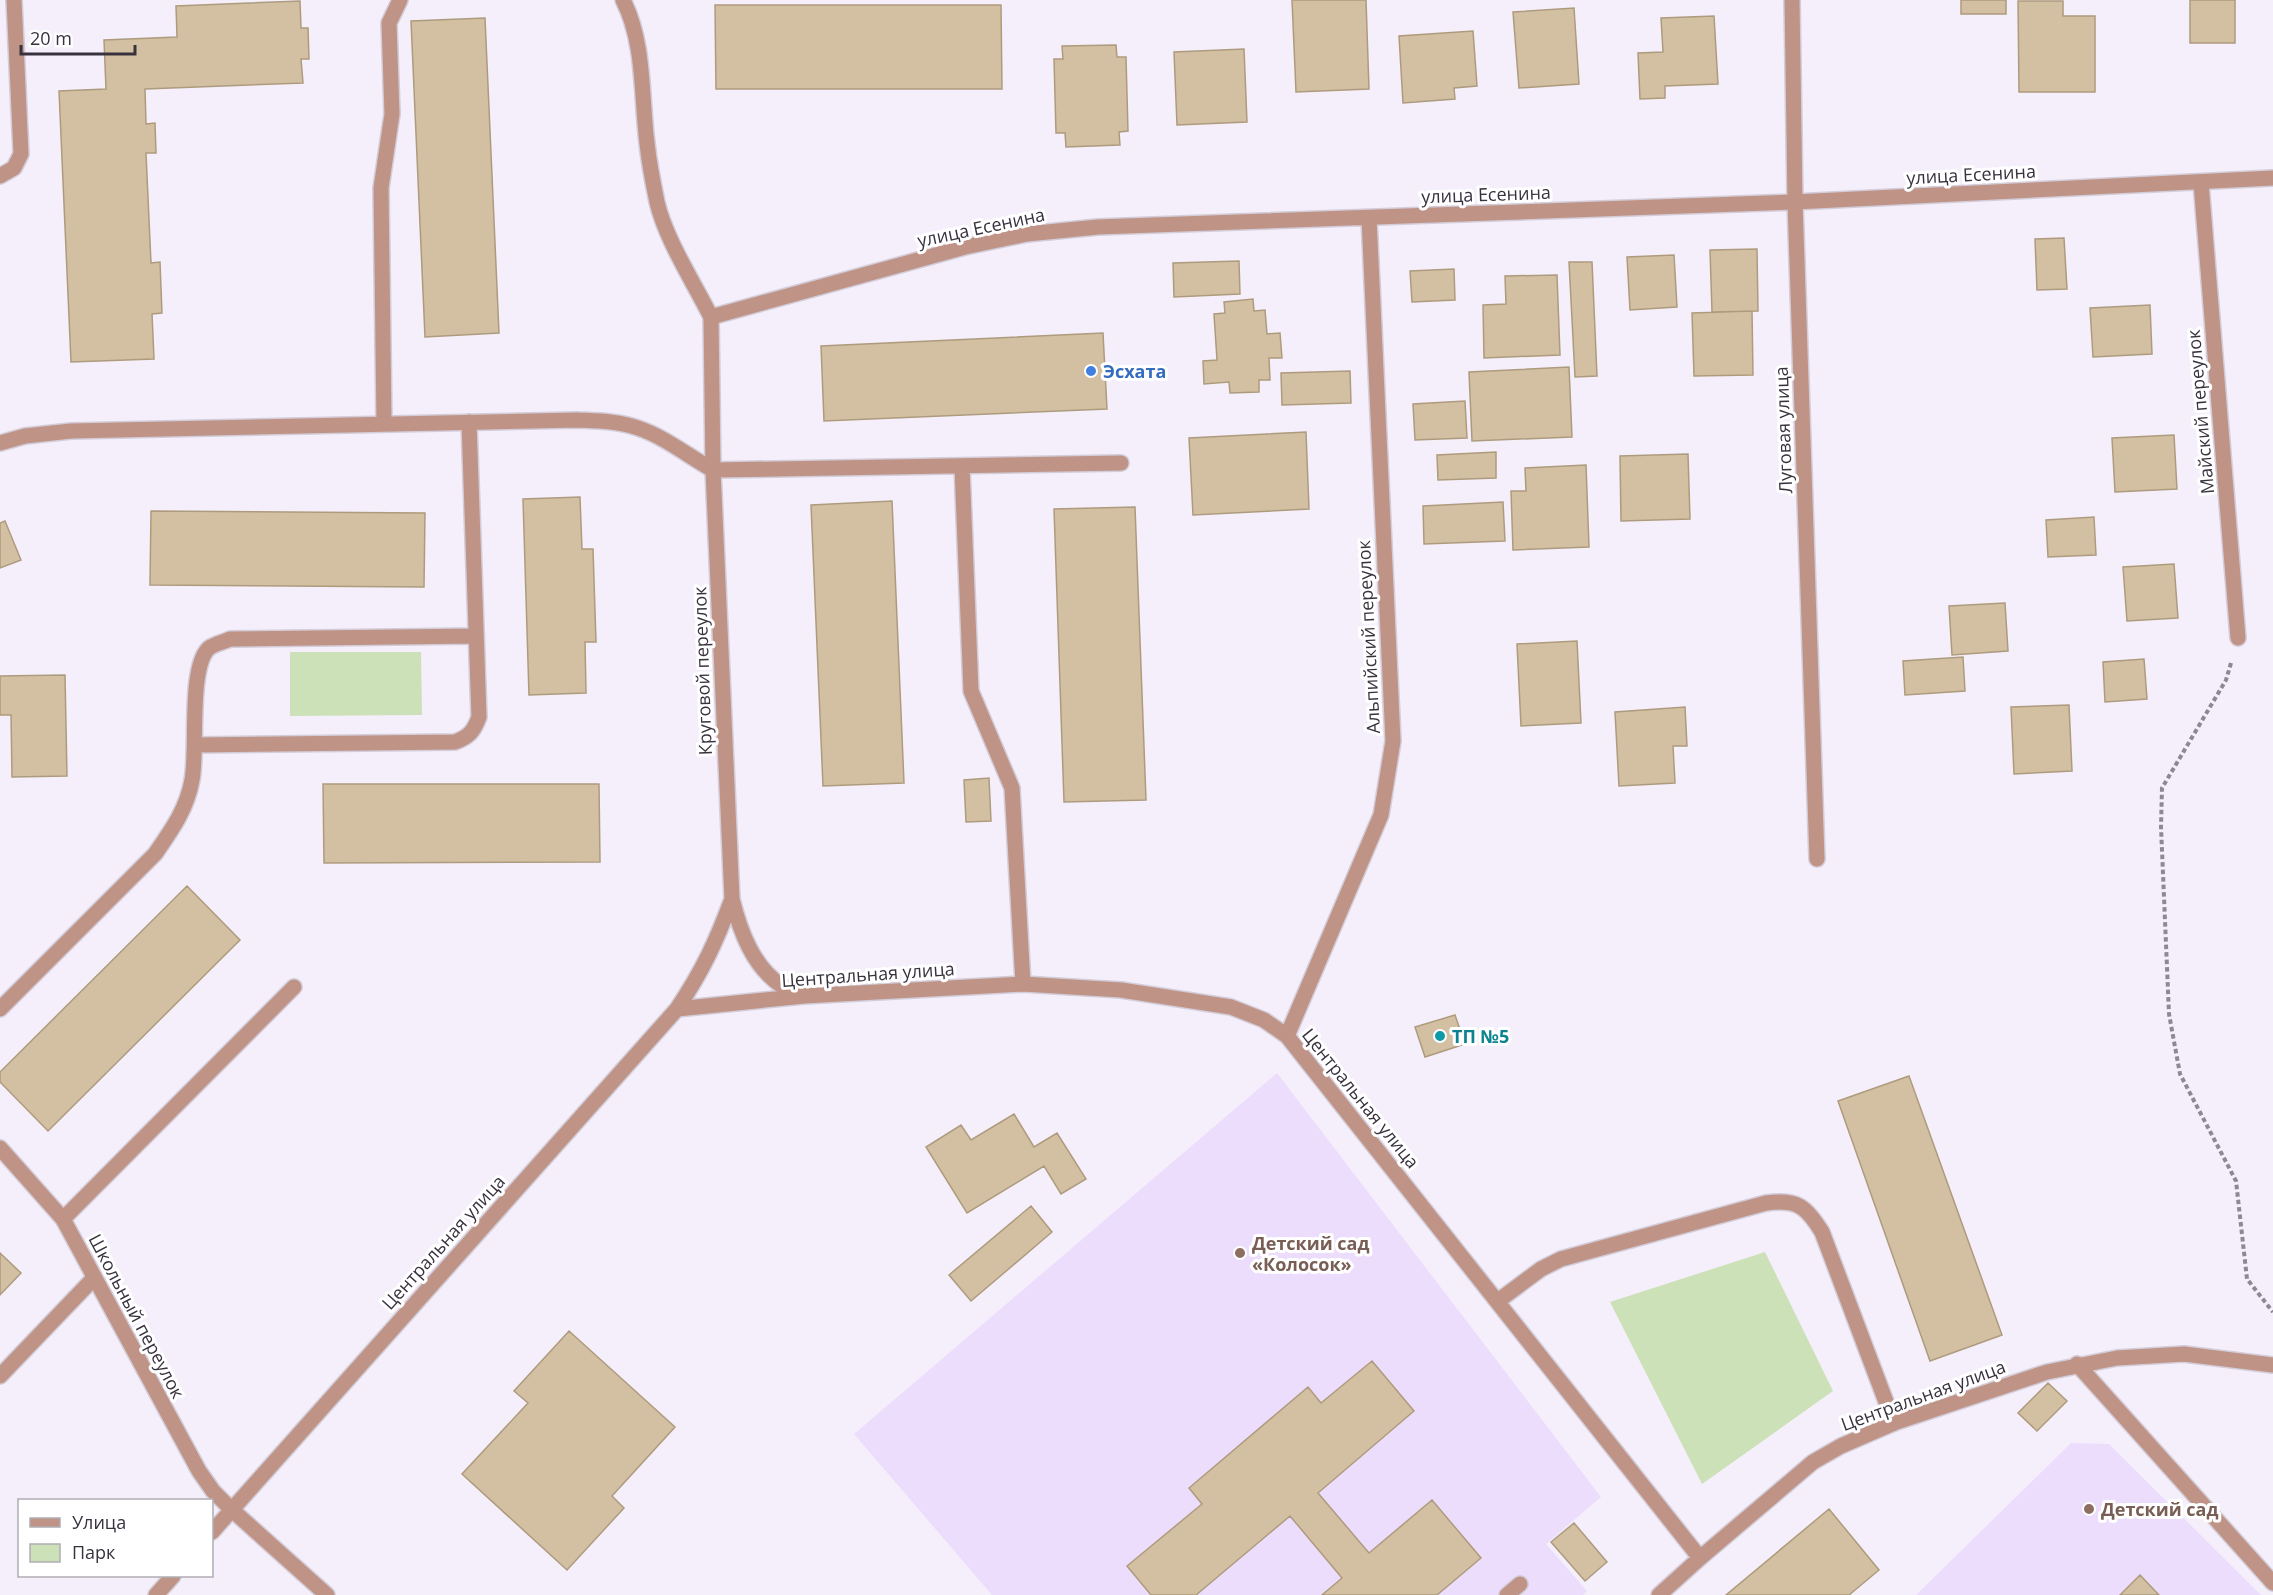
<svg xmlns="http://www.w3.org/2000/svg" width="2273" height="1595" viewBox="0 0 2273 1595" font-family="'Open Sans',sans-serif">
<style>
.built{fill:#edddfc}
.green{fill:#cce1b8}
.building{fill:#d3c0a2;stroke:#ae9b7e;stroke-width:1.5}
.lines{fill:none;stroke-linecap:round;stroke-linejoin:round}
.service-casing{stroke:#d3cdd9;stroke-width:18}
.minor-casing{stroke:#d3cdd9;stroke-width:18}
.path{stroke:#8e8894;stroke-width:4;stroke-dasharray:4.5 3;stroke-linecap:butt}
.service{stroke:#bf9386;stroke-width:15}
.minor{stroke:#bf9386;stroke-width:15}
.shop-dot{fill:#3f7fe0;stroke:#fff;stroke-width:2}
.culture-dot{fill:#0f9aa8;stroke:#fff;stroke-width:2}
.education-dot{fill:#8d6e63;stroke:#fff;stroke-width:2}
.labels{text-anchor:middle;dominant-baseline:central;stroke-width:6;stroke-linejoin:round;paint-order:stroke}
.street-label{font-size:18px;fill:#38323e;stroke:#fff}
.shop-label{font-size:18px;font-weight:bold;fill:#366cbe;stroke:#fff;text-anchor:start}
.culture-label{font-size:18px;font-weight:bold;fill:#0d838f;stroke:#fff;text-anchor:start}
.education-label{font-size:18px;font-weight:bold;fill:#785e54;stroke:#fff;text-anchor:start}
</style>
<rect width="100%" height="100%" fill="#f5effb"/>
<!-- built -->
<path class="built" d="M1277,1073L1601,1497L1546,1544L1587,1591L1583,1595H992L854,1434Z
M2071,1443L2109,1444L2261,1595H1916Z"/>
<!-- green -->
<path class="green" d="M421,652L422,715L290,716V652Z
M1765,1252L1833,1391L1702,1484L1610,1302Z"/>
<!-- building -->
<path class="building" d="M1292,0H1366L1369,89L1296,92Z
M1961,0H2006V14H1961Z
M2190,0H2235V43H2190Z
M300,1L301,28H308L309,59H301L303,83L145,89L146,124L155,123L156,153H146L151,263L160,262L162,313L152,314L154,359L71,362L59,91L106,89L104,40L177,37L176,6Z
M2018,1H2063V16H2095V92H2019Z
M715,5H1001L1002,89H716Z
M1574,8L1579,84L1519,88L1513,12Z
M1714,16L1718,84L1665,86V98L1640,99L1638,53L1663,52L1661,18Z
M485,18L499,333L425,337L411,21Z
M1473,31L1477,86L1454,88L1455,99L1403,103L1399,36Z
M1116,45L1117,57H1126L1128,131L1119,132L1120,145L1066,147L1065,133H1056L1054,59H1063L1062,46Z
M1244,49L1247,122L1177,125L1174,52Z
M2064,238L2067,289L2037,290L2035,239Z
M1757,249L1758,311L1712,312L1710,250Z
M1674,255L1677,307L1630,310L1627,257Z
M1239,261L1240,294L1174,297L1173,263Z
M1569,262H1592L1597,376L1575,377Z
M1454,269L1455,300L1412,302L1410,271Z
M1557,275L1560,355L1484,358L1483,305L1506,304L1505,276Z
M1253,299L1254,311L1265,310L1267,334L1280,333L1282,358H1269L1270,380H1259V392L1230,393L1229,382L1204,384L1203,361L1217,360L1214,314L1225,313L1224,302Z
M2150,305L2152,354L2093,357L2090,308Z
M1752,311L1753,375L1694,376L1692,313Z
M1103,333L1107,409L824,421L821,346Z
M1569,367L1572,437L1472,441L1469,372Z
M1350,371L1351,403L1282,405L1281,373Z
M1465,401L1467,438L1415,440L1413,404Z
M1306,432L1309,509L1193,515L1189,438Z
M2174,435L2177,489L2115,492L2112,438Z
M1496,452V478L1438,480L1437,455Z
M1688,454L1690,519L1621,521L1620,456Z
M1586,465L1589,547L1513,550L1511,491H1526L1525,468Z
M580,497L582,549H593L596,642H585L586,693L529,695L523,499Z
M892,501L904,783L823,786L811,505Z
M1503,502L1505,541L1424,544L1423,506Z
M1135,507L1146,800L1064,802L1054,509Z
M151,511L425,513L424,587L150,585Z
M2094,517L2096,555L2048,557L2046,520Z
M5,521L21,560L0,568V523Z
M2174,564L2178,618L2127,621L2123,567Z
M2005,603L2008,651L1952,655L1949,606Z
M1577,641L1581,723L1521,726L1517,644Z
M1963,657L1965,691L1905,695L1903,661Z
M2144,659L2147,699L2105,702L2103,662Z
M65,675L67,776L12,777L11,715H0V676Z
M2069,705L2072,771L2014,774L2011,707Z
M1685,707L1687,746H1673L1675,783L1619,786L1615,712Z
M989,778L991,821L966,822L964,780Z
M323,784H599L600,862L324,863Z
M187,886L240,940L48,1131L0,1082V1072Z
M1455,1015L1465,1044L1425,1057L1415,1027Z
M1909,1076L2002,1335L1930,1361L1838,1101Z
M1014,1114L1034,1147L1057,1133L1086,1179L1061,1194L1044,1166L967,1213L926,1147L961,1125L971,1140Z
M1031,1206L1052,1232L971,1301L949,1275Z
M0,1253L21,1273L0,1295Z
M569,1331L675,1427L612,1496L624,1508L567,1570L462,1474L528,1403L514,1391Z
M1372,1361L1414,1411L1318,1493L1369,1553L1432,1500L1481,1558L1437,1595H1322L1342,1578L1290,1516L1196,1595H1151L1127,1566L1202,1504L1189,1488L1308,1387L1321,1403Z
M2048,1383L2067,1401L2037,1431L2018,1413Z
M1829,1509L1879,1570L1849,1595H1726Z
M1574,1523L1607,1562L1585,1581L1551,1542Z
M2140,1575L2159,1595H2120Z"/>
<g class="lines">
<defs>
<path id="service" d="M623,0C645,43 641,96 647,143C649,162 653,183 657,202C665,238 694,283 711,317
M0,176L14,168L21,154L14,0
M384,423L381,188L392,114L389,23L400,0
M962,467L971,691L1012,788L1023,984
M713,470L1121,463
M195,745L455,742C469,737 474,731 479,717L469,422
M0,1009L155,854C171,831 187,809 192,780C198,751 188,667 209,648C214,644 224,642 230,639L476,636
M63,1219L294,987
M1498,1301L1541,1269L1561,1259L1766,1203C1797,1199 1806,1206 1822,1232L1894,1423
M2077,1364L2273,1583
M0,1376L94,1278
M231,1509L327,1595
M1507,1595L1520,1584"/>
<path id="minor" d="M1792,0L1795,202L1817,859
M2201,183L2238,638
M0,443L25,436L71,431L577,420C597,421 618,421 638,428C665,437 688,456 713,470
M732,899C740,931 753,967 782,986C788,990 796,993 803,995
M677,1009L804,996L1023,984L1121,990L1231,1007L1264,1020L1287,1036L1700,1558L1813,1462L1841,1446L1894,1423L2047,1372L2117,1358L2184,1354L2273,1365
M1287,1036L1381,815L1393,741L1369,218
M0,1148L63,1219L199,1471L213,1491L231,1509
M212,1532L677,1009C703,970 716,942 732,899L713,470L711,317L965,247L1027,234L1098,227L1795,202L2273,178
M156,1595L173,1576
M1659,1595L1700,1558"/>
</defs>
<!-- service casing -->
<use href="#service" class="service-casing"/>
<!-- minor casing -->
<use href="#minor" class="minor-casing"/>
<!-- path -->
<path class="path" d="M2231,663L2226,680L2162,788L2161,827L2169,1014L2180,1074L2236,1181L2247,1279L2273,1312"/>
<!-- service -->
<use href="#service" class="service"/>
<!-- minor -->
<use href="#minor" class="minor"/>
</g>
<!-- markers -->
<circle class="shop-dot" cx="1091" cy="371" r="6"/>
<circle class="culture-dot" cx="1440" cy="1036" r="6"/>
<g class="education-dot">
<circle cx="1240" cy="1253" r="6"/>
<circle cx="2089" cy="1509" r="6"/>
</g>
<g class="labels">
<!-- street labels -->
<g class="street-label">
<text transform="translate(1971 174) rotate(-3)">улица Есенина</text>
<text transform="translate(1486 194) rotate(-2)">улица Есенина</text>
<text transform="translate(981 227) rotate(-12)">улица Есенина</text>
<text transform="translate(2200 412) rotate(-95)">Майский переулок</text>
<text transform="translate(1783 430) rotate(-92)">Луговая улица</text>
<text transform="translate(1368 637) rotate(-93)">Альпийский переулок</text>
<text transform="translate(702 671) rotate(-92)">Круговой переулок</text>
<text transform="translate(868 974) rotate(-4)">Центральная улица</text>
<text transform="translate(1361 1098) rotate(51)">Центральная улица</text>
<text transform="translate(443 1242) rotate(-48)">Центральная улица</text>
<text transform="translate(137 1316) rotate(62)">Школьный переулок</text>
<text transform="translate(1923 1395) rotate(-20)">Центральная улица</text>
</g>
<!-- shop labels -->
<g class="shop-label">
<text x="1103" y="371">Эсхата</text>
</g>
<!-- culture labels -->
<g class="culture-label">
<text x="1452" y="1036">ТП №5</text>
</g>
<!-- education labels -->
<g class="education-label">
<text x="1252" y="1243">Детский сад<tspan x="1252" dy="21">«Колосок»</tspan></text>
<text x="2101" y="1509">Детский сад</text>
</g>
</g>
<!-- legend -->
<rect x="18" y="1499" width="195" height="78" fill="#ffffff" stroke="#afadb2" stroke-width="1.5"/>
<rect x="30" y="1518" width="30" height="9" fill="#bf9386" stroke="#afadb2" stroke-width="1.5"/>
<text x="72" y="1529" font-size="18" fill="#38323e">Улица</text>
<rect x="30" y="1544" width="30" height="18" fill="#cce1b8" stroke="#afadb2" stroke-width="1.5"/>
<text x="72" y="1559" font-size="18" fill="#38323e">Парк</text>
<!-- scale -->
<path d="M21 45v9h114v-9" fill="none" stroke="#38323e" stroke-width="3"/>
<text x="30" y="45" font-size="18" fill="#38323e" stroke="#ffffff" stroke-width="4.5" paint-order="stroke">20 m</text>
</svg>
